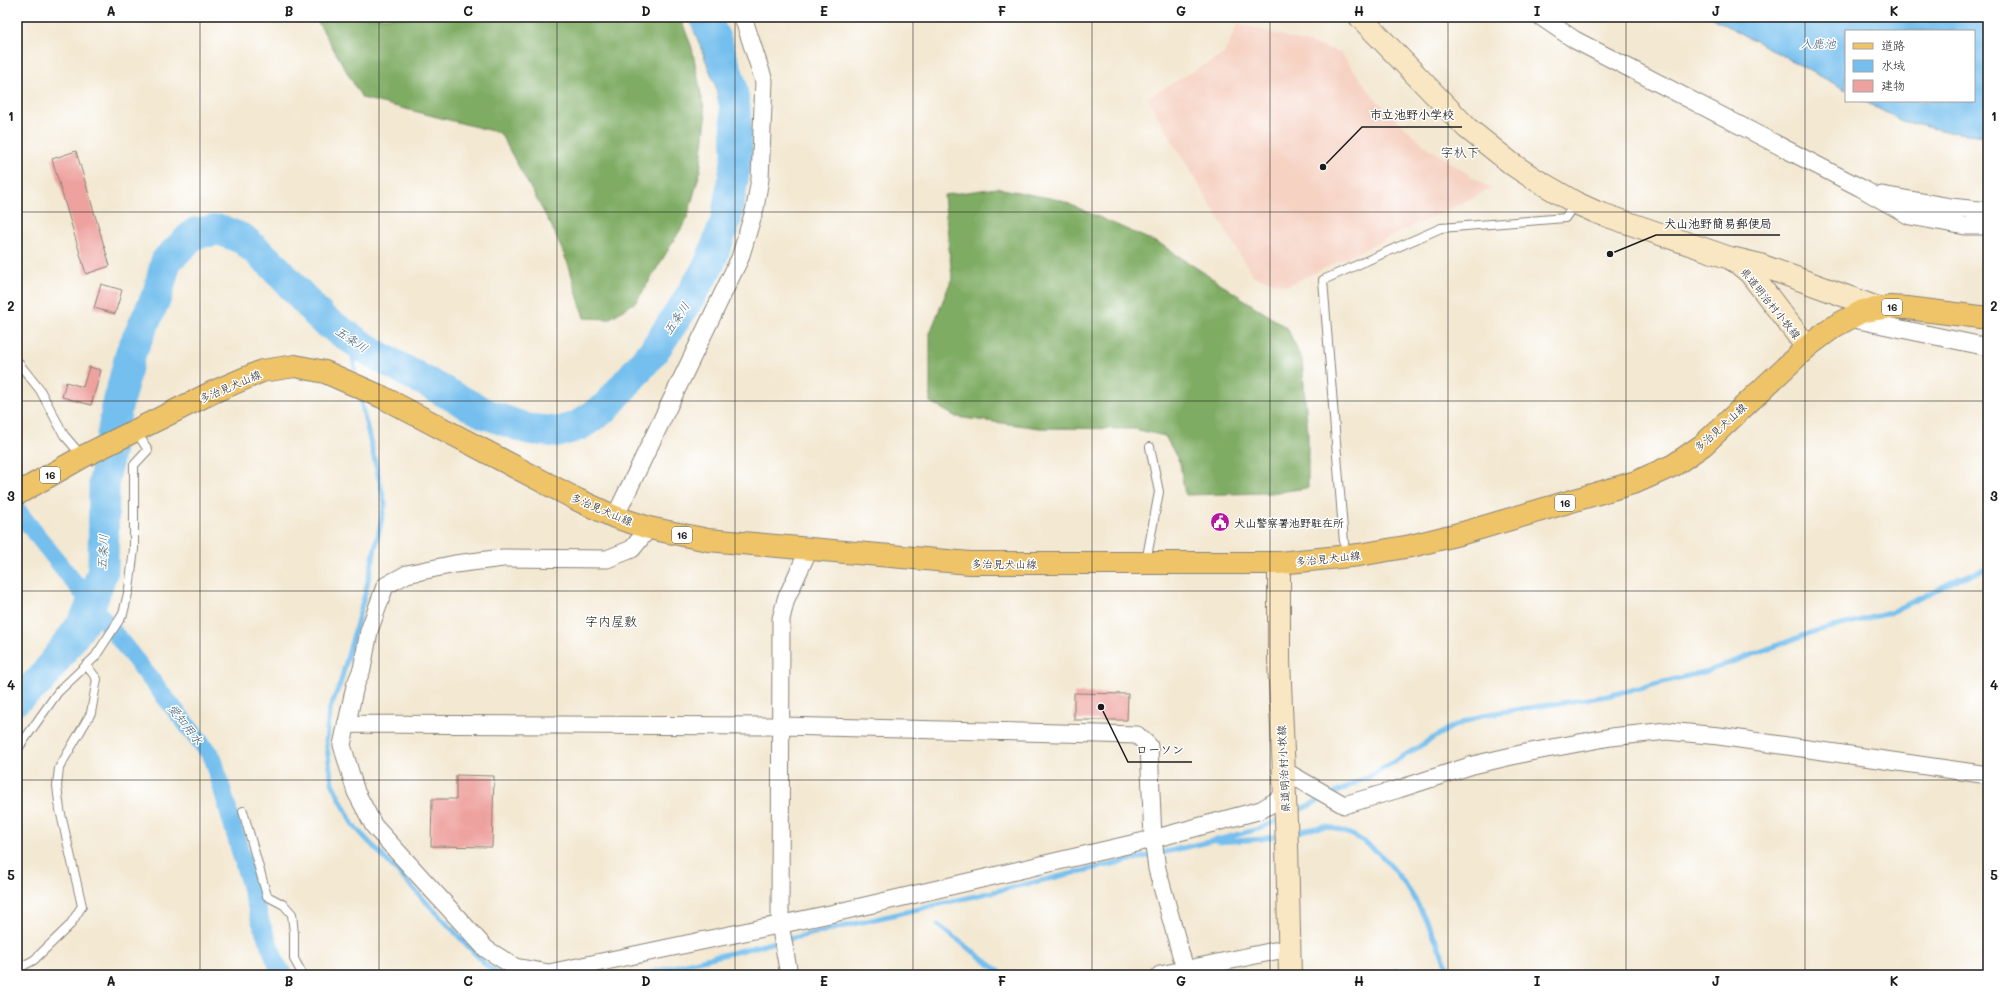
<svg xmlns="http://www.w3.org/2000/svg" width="2005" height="992" viewBox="0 0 2005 992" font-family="Mali,'Klee One',sans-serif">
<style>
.built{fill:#f6d2c3}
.forest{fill:#7fac64;stroke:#4e6440}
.water{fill:#74bfee;stroke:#486e85}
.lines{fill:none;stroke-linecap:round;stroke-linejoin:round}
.stream{stroke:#74bfee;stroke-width:5}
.canal{stroke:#74bfee;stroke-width:18}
.river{stroke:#74bfee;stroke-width:31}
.building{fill:#eea29f}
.service-casing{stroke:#888277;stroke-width:10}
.minor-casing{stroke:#888277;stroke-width:19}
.secondary-casing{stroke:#888277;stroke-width:24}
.primary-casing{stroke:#888277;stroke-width:24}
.service{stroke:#fff;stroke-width:8}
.minor{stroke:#fff;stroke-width:17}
.secondary{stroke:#f9e7c3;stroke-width:22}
.primary{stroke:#efc469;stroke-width:22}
.grid{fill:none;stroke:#1c1c1c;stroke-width:1;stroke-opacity:0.55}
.labels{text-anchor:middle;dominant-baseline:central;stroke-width:3;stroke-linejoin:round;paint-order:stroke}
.shield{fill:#fff;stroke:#606060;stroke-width:1}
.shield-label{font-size:10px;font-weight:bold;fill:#1c1c1c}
.street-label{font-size:11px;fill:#1c1c1c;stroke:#fff}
.poi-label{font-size:11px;font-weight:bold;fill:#1c1c1c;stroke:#fff;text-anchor:start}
.water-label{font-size:12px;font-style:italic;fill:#3f5d70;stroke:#fff}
.quarter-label{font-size:13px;fill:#1c1c1c;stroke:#fff}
.leader{fill:none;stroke:#1c1c1c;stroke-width:1.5}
.callout-dot{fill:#1c1c1c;stroke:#fff;stroke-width:1.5}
.callout-label{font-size:12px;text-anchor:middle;font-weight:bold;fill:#1c1c1c;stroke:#fff;stroke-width:3;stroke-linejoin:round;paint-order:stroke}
.neatline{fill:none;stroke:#1c1c1c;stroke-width:1.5}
.grid-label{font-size:13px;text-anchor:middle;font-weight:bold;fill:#1c1c1c}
</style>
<rect width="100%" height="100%" fill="#fff"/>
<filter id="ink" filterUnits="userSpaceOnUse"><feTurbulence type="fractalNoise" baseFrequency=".025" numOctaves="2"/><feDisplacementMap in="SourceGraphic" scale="8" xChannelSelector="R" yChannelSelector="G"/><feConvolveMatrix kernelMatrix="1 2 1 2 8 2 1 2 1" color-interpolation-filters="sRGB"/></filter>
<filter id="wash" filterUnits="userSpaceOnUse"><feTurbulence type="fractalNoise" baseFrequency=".012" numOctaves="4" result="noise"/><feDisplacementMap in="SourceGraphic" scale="16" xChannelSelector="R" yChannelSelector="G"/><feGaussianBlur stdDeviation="0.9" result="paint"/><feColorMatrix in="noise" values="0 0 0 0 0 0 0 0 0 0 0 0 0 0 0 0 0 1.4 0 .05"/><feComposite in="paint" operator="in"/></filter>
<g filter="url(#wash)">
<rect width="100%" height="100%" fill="#f3e8d2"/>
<!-- built -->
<path class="built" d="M1238,23L1340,52L1378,102L1424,145L1491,189L1287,286L1253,276L1147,98L1224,54Z"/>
<!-- forest -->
<path class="forest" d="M315,17H680L692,48L706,119L700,172L687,219L637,301L609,319L584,318L569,266L552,227L500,133L362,98Z
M997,188L1060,200L1162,245L1287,328L1302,360L1308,434V488L1270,493L1185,495L1180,463L1165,436L1134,429L1040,428L956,417L930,402V333L952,278L944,195Z
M1395,968L1422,975H1391Z"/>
<!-- water -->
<path class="water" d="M689,17H719L738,63L748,114L722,117L715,84Z
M1711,17H1988V136L1949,132L1902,121L1864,101H1974V31H1846V90Z"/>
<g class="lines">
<!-- stream -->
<path class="stream" d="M350,338L355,369
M360,398L385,504L365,594L340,684L329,711L326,741L332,783L353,825L488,967L501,975
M1333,794L1372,775L1450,728L1482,715L1607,696L1708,671L1816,631L1890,613L1960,578L1988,569
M1291,814L1325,798
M1291,833C1302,831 1313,828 1324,827C1331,827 1339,830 1345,832C1399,852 1430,925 1451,975
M1218,842L1262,839L1281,835
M938,925L1004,975
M641,975L763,945L1217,840L1262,828L1280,819"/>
<!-- canal -->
<path class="canal" d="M17,510L213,758L261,923L278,967L285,975"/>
<!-- river -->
<path class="river" d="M17,699L41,680L82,624L88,613L103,570L104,481L117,407L131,352L158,293L166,261L195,233L220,230L243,239L273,265L322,319L376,355L486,414L528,429L558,432L578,426L605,408L653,352L686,303L709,265L726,220L737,156L736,116L731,83L717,43L705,17"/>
</g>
<g id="blocks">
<!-- building -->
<path class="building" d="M76,151L110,266L86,274L52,159Z
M101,284L122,290L115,314L94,308Z
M89,367L101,370L91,405L62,397L66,382L83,387Z
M1074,693L1128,694L1127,720H1074Z
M456,775L494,776L492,847L431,846L432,799H456Z"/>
</g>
</g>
<g filter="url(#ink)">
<use href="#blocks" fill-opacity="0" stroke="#888277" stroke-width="1"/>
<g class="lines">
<defs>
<path id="service" d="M17,361L40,390L64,435L82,456
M1345,555L1323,280L1441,228L1565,218L1575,204
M1146,562L1159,492L1150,447
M17,750L58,692L95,657L123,614L129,589L134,549V465L148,450L136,431
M243,811L267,896L284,905L292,914L294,934V959L303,975
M17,969L34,960L70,925L82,906L60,810L57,786L59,768L91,713L97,679L86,665"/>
<path id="minor" d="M1541,17L1575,40L1861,188L1910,216L1965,226H1988
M1882,195L1951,207L1988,211
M1849,318L1988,347
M615,517L740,258L755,208L760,179L764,81L743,17
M649,528L632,549L607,559L503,558L455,564L407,574L385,586L369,631L362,669L355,686L342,745L356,792L374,826L486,949L515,967L549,973L830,914L1153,839L1261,810L1284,796
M346,724L782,726L1137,735L1149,746L1153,839L1157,869L1185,969
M1283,770L1344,805L1399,789L1473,765L1525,753L1611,737L1667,731L1719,736L1988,775
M789,975L780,924L781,619L786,599L809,549
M1160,975L1289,948"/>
<path id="secondary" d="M1360,17L1467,128L1512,164L1533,178L1576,203L1596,212L1730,258L1738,263L1750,273L1807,347
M1735,259L1760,265L1878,308
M1279,563V660L1287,844L1290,975"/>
<path id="primary" d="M17,494L84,456L213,392L262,371L295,366L325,372L382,397L578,500L615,517L649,528L708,540L970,563H1279L1359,555L1411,546L1463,533L1636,482L1674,465L1703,445L1807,347L1835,326L1863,311L1891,307L1907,308L1988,318"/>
</defs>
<!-- service casing -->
<use href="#service" class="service-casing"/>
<!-- minor casing -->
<use href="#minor" class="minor-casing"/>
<!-- secondary casing -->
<use href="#secondary" class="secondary-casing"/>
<!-- primary casing -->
<use href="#primary" class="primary-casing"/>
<!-- service -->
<use href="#service" class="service"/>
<!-- minor -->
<use href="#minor" class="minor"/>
<!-- secondary -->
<use href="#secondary" class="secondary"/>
<!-- primary -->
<use href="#primary" class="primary"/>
</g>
</g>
<!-- grid -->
<path class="grid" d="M200,17V975M379,17V975M557,17V975M735,17V975M913,17V975M1092,17V975M1270,17V975M1448,17V975M1626,17V975M1805,17V975M17,212H1988M17,401H1988M17,591H1988M17,780H1988"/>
<!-- icons -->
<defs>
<symbol id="civic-disc" viewBox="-11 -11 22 22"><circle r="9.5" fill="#b5179e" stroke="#fff"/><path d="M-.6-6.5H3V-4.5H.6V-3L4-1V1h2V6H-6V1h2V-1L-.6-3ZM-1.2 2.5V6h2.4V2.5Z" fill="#fff"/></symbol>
</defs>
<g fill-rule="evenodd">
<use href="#civic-disc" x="1209" y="511" width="22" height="22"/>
</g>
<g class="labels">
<!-- shield labels -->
<g class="shield">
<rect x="1882" y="299" width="20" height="16" rx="3"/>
<rect x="40" y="467" width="20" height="16" rx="3"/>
<rect x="1555" y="495" width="20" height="16" rx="3"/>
<rect x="672" y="527" width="20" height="16" rx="3"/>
</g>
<g class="shield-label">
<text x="1892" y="307">16</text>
<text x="50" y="475">16</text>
<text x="1565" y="503">16</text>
<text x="682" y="535">16</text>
</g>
<!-- street labels -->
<g class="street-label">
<text transform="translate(1771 303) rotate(51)">県道明治村小牧線</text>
<text transform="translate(230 386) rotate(-23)">多治見犬山線</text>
<text transform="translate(1720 427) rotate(-42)">多治見犬山線</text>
<text transform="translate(602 509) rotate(23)">多治見犬山線</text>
<text transform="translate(1328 558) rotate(-6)">多治見犬山線</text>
<text x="1004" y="563">多治見犬山線</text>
<text transform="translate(1283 769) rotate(-93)">県道明治村小牧線</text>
</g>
<!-- poi labels -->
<g class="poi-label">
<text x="1234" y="522">犬山警察署池野駐在所</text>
</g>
<!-- water labels -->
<g class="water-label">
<text x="1818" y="43">入鹿池</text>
<text transform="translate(676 318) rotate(-56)">五条川</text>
<text transform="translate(352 339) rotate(34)">五条川</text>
<text transform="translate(102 552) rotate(-87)">五条川</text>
<text transform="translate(186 724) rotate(52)">愛知用水</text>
</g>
<!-- quarter labels -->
<g class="quarter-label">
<text x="1460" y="151">字杁下</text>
<text x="611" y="620">字内屋敷</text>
</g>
</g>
<!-- callouts -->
<path class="leader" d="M1323 167L1362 127H1462M1610 254L1656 235H1780M1101 707L1128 762H1192"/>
<g class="callout-dot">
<circle cx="1323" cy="167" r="4"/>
<circle cx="1610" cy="254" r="4"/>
<circle cx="1101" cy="707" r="4"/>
</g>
<g class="callout-label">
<text x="1412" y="119">市立池野小学校</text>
<text x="1718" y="228">犬山池野簡易郵便局</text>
<text x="1160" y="754">ローソン</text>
</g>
<!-- margin -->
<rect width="2005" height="992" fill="none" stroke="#fff" stroke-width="44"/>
<!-- legend -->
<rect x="1845" y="30" width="130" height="72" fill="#ffffff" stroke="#a4a4a4"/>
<rect x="1853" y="43" width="20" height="6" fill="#efc469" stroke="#a4a4a4"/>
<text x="1881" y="50" font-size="12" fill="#1c1c1c">道路</text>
<rect x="1853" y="60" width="20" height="12" fill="#74bfee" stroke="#a4a4a4"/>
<text x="1881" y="70" font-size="12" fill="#1c1c1c">水域</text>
<rect x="1853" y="80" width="20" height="12" fill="#eea29f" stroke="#a4a4a4"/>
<text x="1881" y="90" font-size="12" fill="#1c1c1c">建物</text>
<rect x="22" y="22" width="1961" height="948" class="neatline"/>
<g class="grid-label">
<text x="111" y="16">A</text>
<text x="289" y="16">B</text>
<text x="468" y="16">C</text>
<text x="646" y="16">D</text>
<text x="824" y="16">E</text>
<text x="1002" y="16">F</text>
<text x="1181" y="16">G</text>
<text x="1359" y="16">H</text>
<text x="1537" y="16">I</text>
<text x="1716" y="16">J</text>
<text x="1894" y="16">K</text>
<text x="11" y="121">1</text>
<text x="1994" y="121">1</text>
<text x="11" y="311">2</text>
<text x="1994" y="311">2</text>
<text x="11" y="501">3</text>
<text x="1994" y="501">3</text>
<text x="11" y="690">4</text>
<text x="1994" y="690">4</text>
<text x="11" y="880">5</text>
<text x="1994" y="880">5</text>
<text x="111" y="986">A</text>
<text x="289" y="986">B</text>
<text x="468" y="986">C</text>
<text x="646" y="986">D</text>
<text x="824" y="986">E</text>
<text x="1002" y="986">F</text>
<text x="1181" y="986">G</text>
<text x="1359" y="986">H</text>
<text x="1537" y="986">I</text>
<text x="1716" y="986">J</text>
<text x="1894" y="986">K</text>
</g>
</svg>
